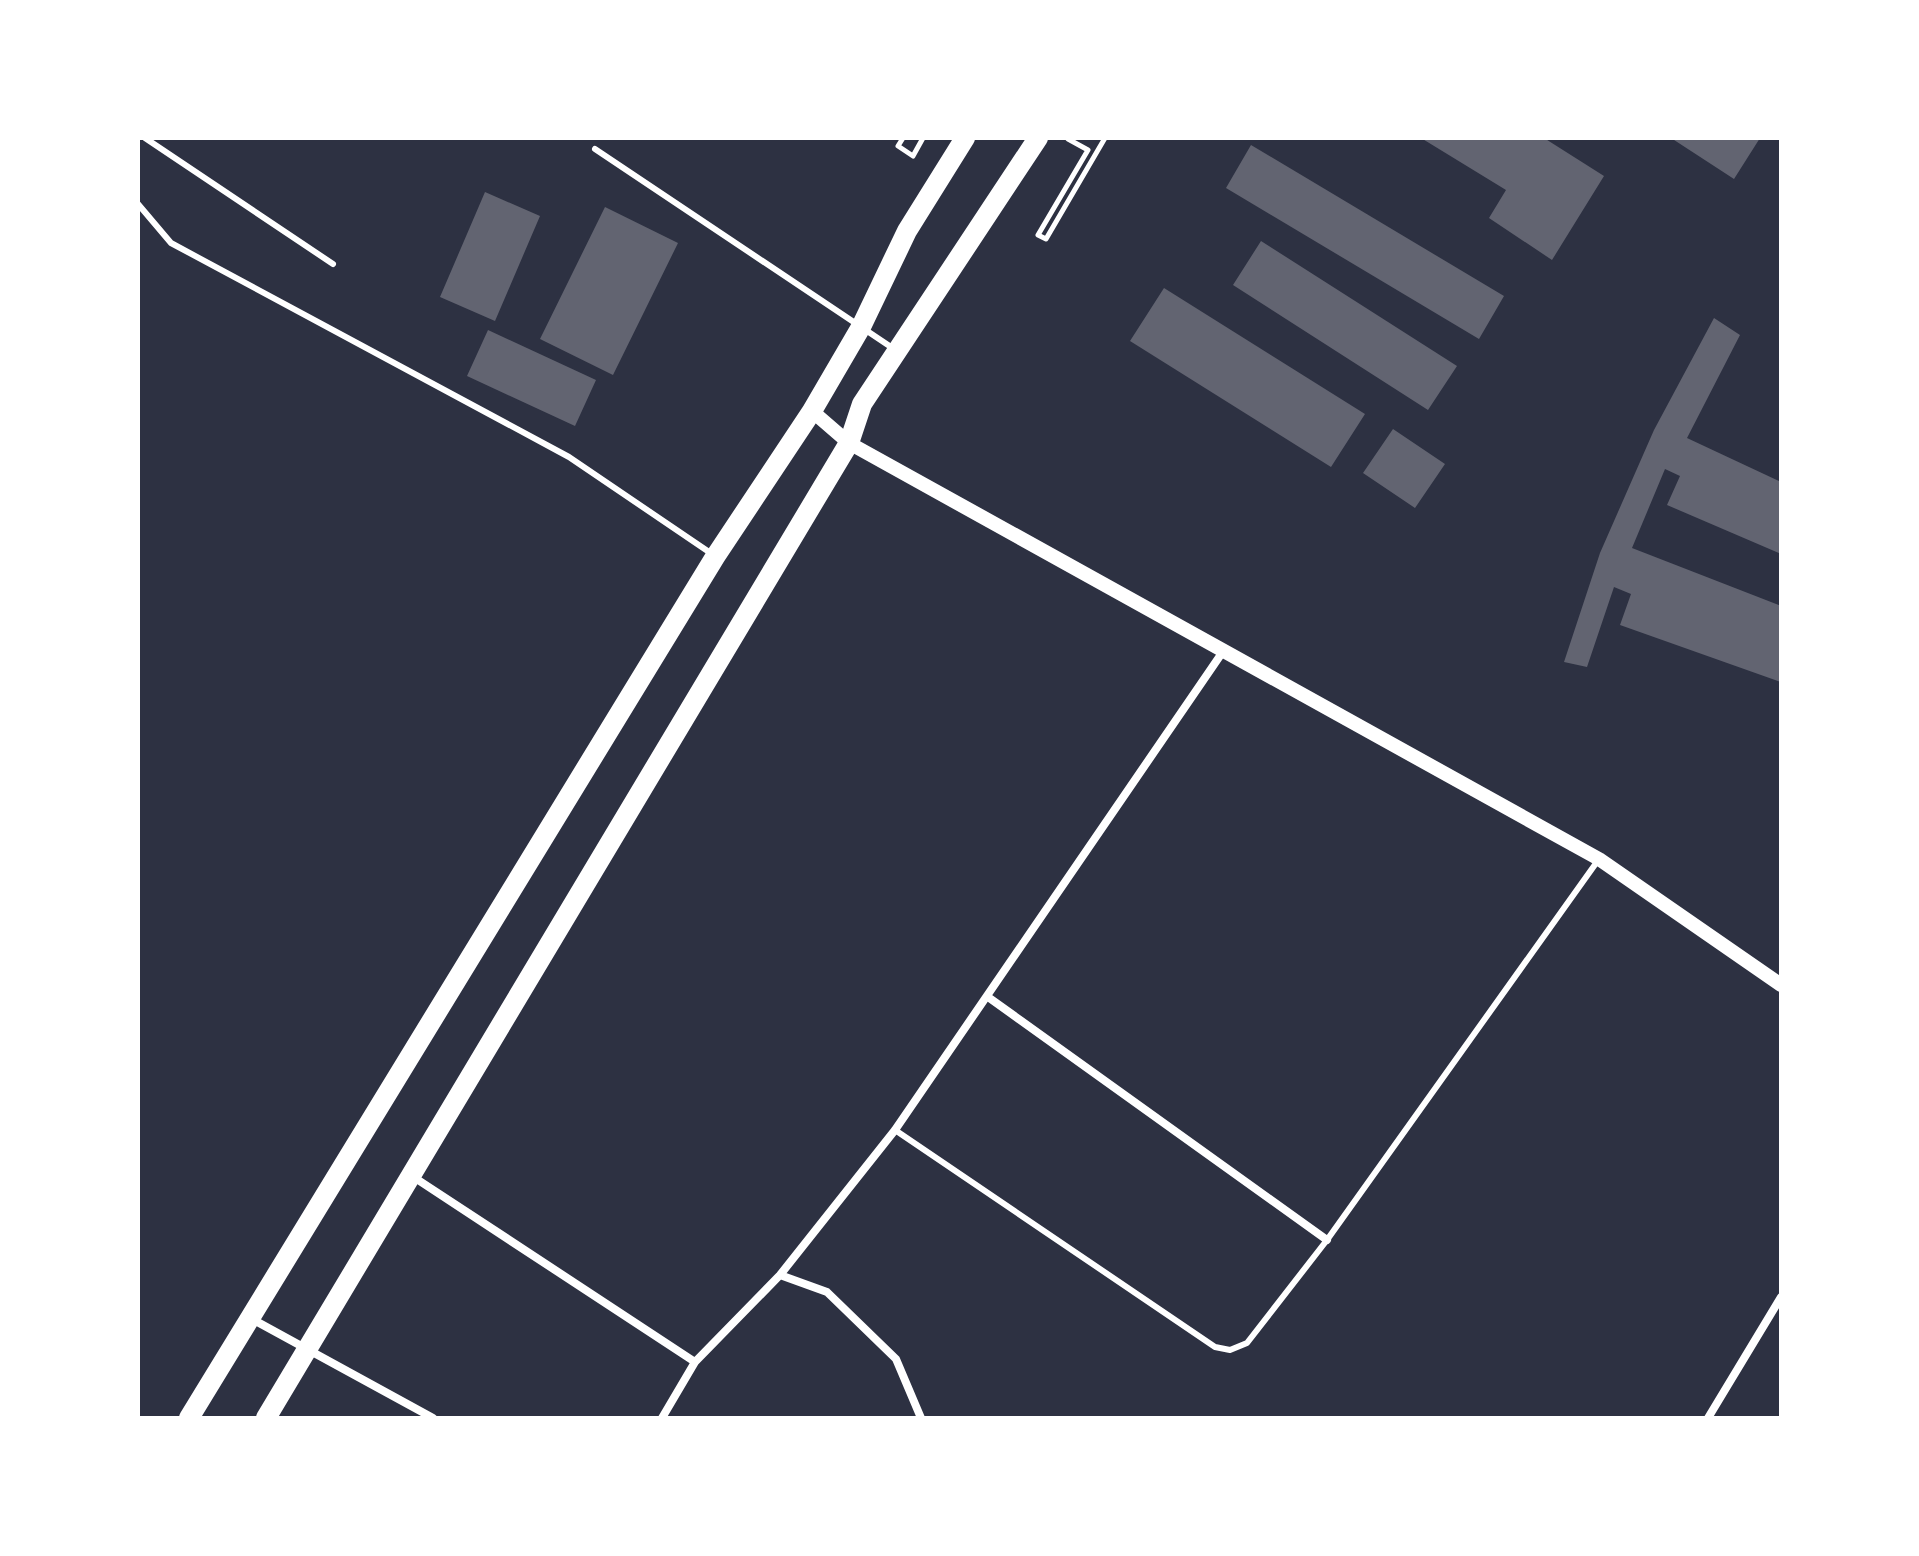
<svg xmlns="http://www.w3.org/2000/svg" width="1919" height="1556" viewBox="0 0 1919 1556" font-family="'Golos Text',sans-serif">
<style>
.building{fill:#626471}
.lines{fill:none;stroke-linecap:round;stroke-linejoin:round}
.path{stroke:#fff;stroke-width:5}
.service{stroke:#fff;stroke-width:6}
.minor{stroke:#fff;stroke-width:8}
.tertiary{stroke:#fff;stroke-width:14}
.primary{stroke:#fff;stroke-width:20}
</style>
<rect width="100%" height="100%" fill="#2d3142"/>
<!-- building -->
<path class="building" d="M1421,138H1544L1604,176L1552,260L1489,218L1506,190Z
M1671,138H1760L1734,179Z
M1251,145L1504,296L1479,339L1226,188Z
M485,192L540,216L495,321L440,297Z
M605,207L678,243L613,375L540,339Z
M1261,241L1457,366L1428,410L1233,285Z
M1164,288L1365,414L1331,467L1130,341Z
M1714,318L1740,335L1687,438L1781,482V554L1667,505L1680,476L1665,469L1632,548L1781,606V682L1620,625L1631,594L1614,587L1587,667L1564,662L1600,553L1654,430Z
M488,330L596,380L575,426L467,376Z
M1393,429L1445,464L1415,508L1363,473Z"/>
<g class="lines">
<!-- path -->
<path class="path" d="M903,138L898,146L913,156L923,138
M1068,139L1088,150L1038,235L1046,239L1105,138"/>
<!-- service -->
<path class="service" d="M145,138L333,264
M595,149L894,349
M138,204L171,243L569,457L712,554
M895,1130L1215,1347L1230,1350L1247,1343L1327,1240L1599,859"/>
<!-- minor -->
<path class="minor" d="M988,997L1327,1240
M412,1176L695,1362
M780,1275L827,1292L896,1359L921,1418
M252,1319L433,1418
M662,1418L695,1362L780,1275L895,1130L1224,650
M1708,1418L1781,1297"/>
<!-- tertiary -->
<path class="tertiary" d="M812,411L849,443L1599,859L1781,985"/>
<!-- primary -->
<path class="primary" d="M189,1418L715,557L812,411L861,327L907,231L965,138
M266,1418L849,443L862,404L1038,138"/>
</g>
<!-- border -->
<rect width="1919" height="1556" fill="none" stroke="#ffffff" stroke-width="280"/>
</svg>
